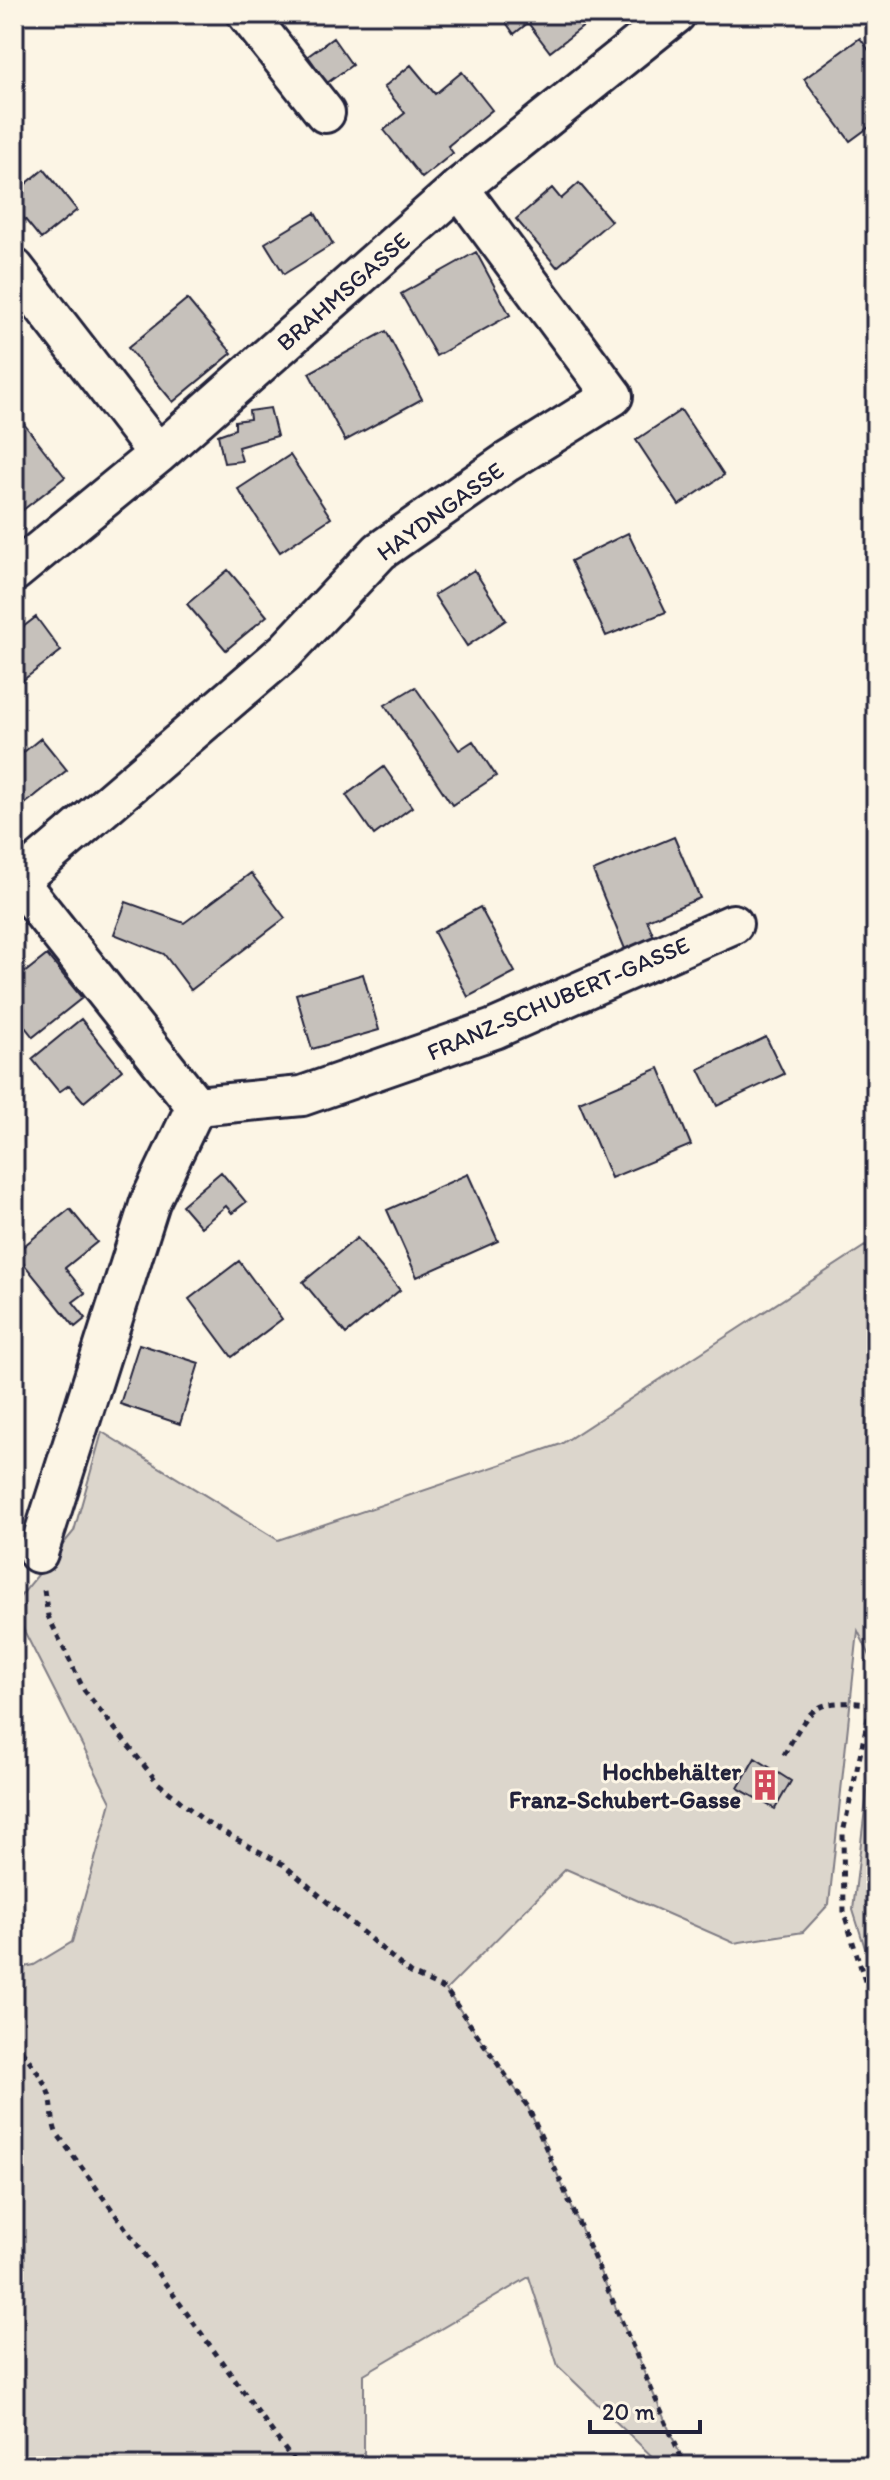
<svg xmlns="http://www.w3.org/2000/svg" width="890" height="2480" viewBox="0 0 890 2480" font-family="Itim,sans-serif">
<style>
.green{fill:#dcd6cc;stroke:#7f7c84;stroke-width:2}
.building{fill:#c6c1bb;stroke:#22223b;stroke-width:2}
.lines{fill:none;stroke-linecap:round;stroke-linejoin:round}
.street-casing{stroke:#22223b;stroke-width:44}
.path{stroke:#22223b;stroke-width:5;stroke-dasharray:6 6;stroke-linecap:butt}
.street{stroke:#fcf5e5;stroke-width:38}
.labels{text-anchor:middle;dominant-baseline:central;stroke-width:6;stroke-linejoin:round;paint-order:stroke}
.street-label{font-size:24px;fill:#22223b;stroke:#fcf5e5}
.poi-label{font-size:24px;font-weight:bold;fill:#22223b;stroke:#fcf5e5;text-anchor:end}
</style>
<rect width="100%" height="100%" fill="#fcf5e5"/>
<filter id="ink" filterUnits="userSpaceOnUse"><feTurbulence type="fractalNoise" baseFrequency=".0125" numOctaves="2"/><feDisplacementMap in="SourceGraphic" scale="16" xChannelSelector="R" yChannelSelector="G"/><feConvolveMatrix kernelMatrix="1 2 1 2 8 2 1 2 1" color-interpolation-filters="sRGB"/></filter>
<g filter="url(#ink)">
<!-- green -->
<path class="green" d="M865,1246L876,1254V1668L858,1631L829,1904L803,1932L734,1943L566,1869L446,1990L528,2107L685,2466H662L558,2366L529,2277L364,2374V2454L372,2466H14V1969L34,1965L72,1942L111,1802L14,1611V1604L74,1531L102,1432L278,1540L561,1444Z
M876,1750V1983L853,1910L869,1775Z"/>
<!-- building -->
<path class="building" d="M514,14H583L589,22L550,52L528,23L514,34L505,21Z
M333,38L352,65L327,83L308,56Z
M860,38L876,60V122L850,141L804,79Z
M411,65L435,94L462,72L492,110L448,146L453,153L422,178L384,130L405,113L384,87Z
M44,169L77,210L41,239L14,206V194Z
M579,183L611,221L557,267L516,219L552,188L561,199Z
M315,213L333,244L284,274L265,243Z
M476,252L510,315L436,356L401,294Z
M187,299L232,353L173,402L128,348Z
M386,331L422,399L345,441L309,373Z
M270,408L277,436L238,447L242,461L224,463L218,435L235,429V421L250,419L249,411Z
M681,410L724,475L679,505L636,440Z
M14,411L65,477L14,517Z
M290,455L331,518L280,552L238,489Z
M628,533L666,612L606,636L571,561Z
M228,570L267,616L226,650L187,604Z
M474,570L506,620L467,646L434,595Z
M36,617L61,651L14,687V634Z
M415,687L459,750L473,741L496,776L452,805L385,705Z
M41,738L67,770L21,807L14,799V760Z
M384,767L412,807L374,835L346,795Z
M674,837L700,898L647,920L654,937L625,949L593,871Z
M251,873L285,918L191,990L164,954L114,934L126,902L184,923Z
M480,907L515,972L468,997L434,932Z
M47,955L82,998L33,1037L14,1013V981Z
M363,974L379,1030L312,1049L296,994Z
M81,1019L122,1070L84,1102L69,1085L59,1092L32,1059Z
M766,1037L784,1074L717,1106L699,1069Z
M659,1068L691,1145L611,1178L579,1102Z
M221,1172L246,1202L232,1213L226,1206L201,1227L182,1205Z
M468,1174L498,1241L417,1277L387,1210Z
M70,1209L97,1242L65,1268L85,1293L73,1302L86,1318L75,1327L15,1253Z
M357,1238L400,1290L346,1334L303,1282Z
M239,1261L282,1319L232,1357L189,1299Z
M139,1344L199,1363L180,1424L120,1404Z
M755,1758L791,1781L775,1809L738,1788Z"/>
<g class="lines">
<defs>
<path id="street" d="M247,14L325,113
M14,268L158,454
M14,572L158,454L459,188L676,14
M14,876L196,1106L302,1096L494,1029L733,924
M18,881L286,651L380,551L507,462L613,396L459,188
M38,1553L150,1202L196,1106"/>
</defs>
<!-- street casing -->
<use href="#street" class="street-casing"/>
<!-- path -->
<path class="path" d="M44,1590L48,1616L84,1690L158,1783L207,1823L284,1865L410,1973L446,1990L528,2107L685,2466
M876,1682L843,1833L844,1913L876,2017
M784,1755C811,1706 814,1699 871,1704
M14,2041C27,2058 46,2079 51,2101C53,2112 52,2121 56,2132L297,2466"/>
<!-- street -->
<use href="#street" class="street"/>
</g>
</g>
<!-- icons -->
<defs>
<symbol id="building-bare" viewBox="-9 -9 18 18"><path d="M-4-6H4V6H1V3H-1V6H-4ZM-2.5-4.3h1.7v1.8h-1.7ZM.8-4.3h1.7v1.8H.8ZM-2.5-1h1.7V.8h-1.7ZM.8-1h1.7V.8H.8Z" fill="#d1495b" stroke="#fcf5e5" stroke-width="2.5" paint-order="stroke"/></symbol>
</defs>
<g fill-rule="evenodd">
<use href="#building-bare" x="743" y="1763" width="44" height="44"/>
</g>
<g class="labels">
<!-- street labels -->
<g class="street-label">
<text transform="translate(343 291) rotate(-41)">BRAHMSGASSE</text>
<text transform="translate(440 511) rotate(-36)">HAYDNGASSE</text>
<text transform="translate(558 998) rotate(-23)">FRANZ-SCHUBERT-GASSE</text>
</g>
<!-- poi labels -->
<g class="poi-label">
<text x="741" y="1771">Hochbehälter<tspan x="741" dy="28">Franz-Schubert-Gasse</tspan></text>
</g>
</g>
<!-- margin -->
<rect width="890" height="2480" fill="none" stroke="#fcf5e5" stroke-width="48"/>
<rect x="24" y="24" width="842" height="2432" fill="none" stroke="#22223b" stroke-width="3" filter="url(#ink)"/>
<!-- scale -->
<path d="M590 2420v12h110v-12" fill="none" stroke="#22223b" stroke-width="4"/>
<text x="602" y="2420" font-size="24" fill="#22223b" stroke="#fcf5e5" stroke-width="6" paint-order="stroke">20 m</text>
</svg>
